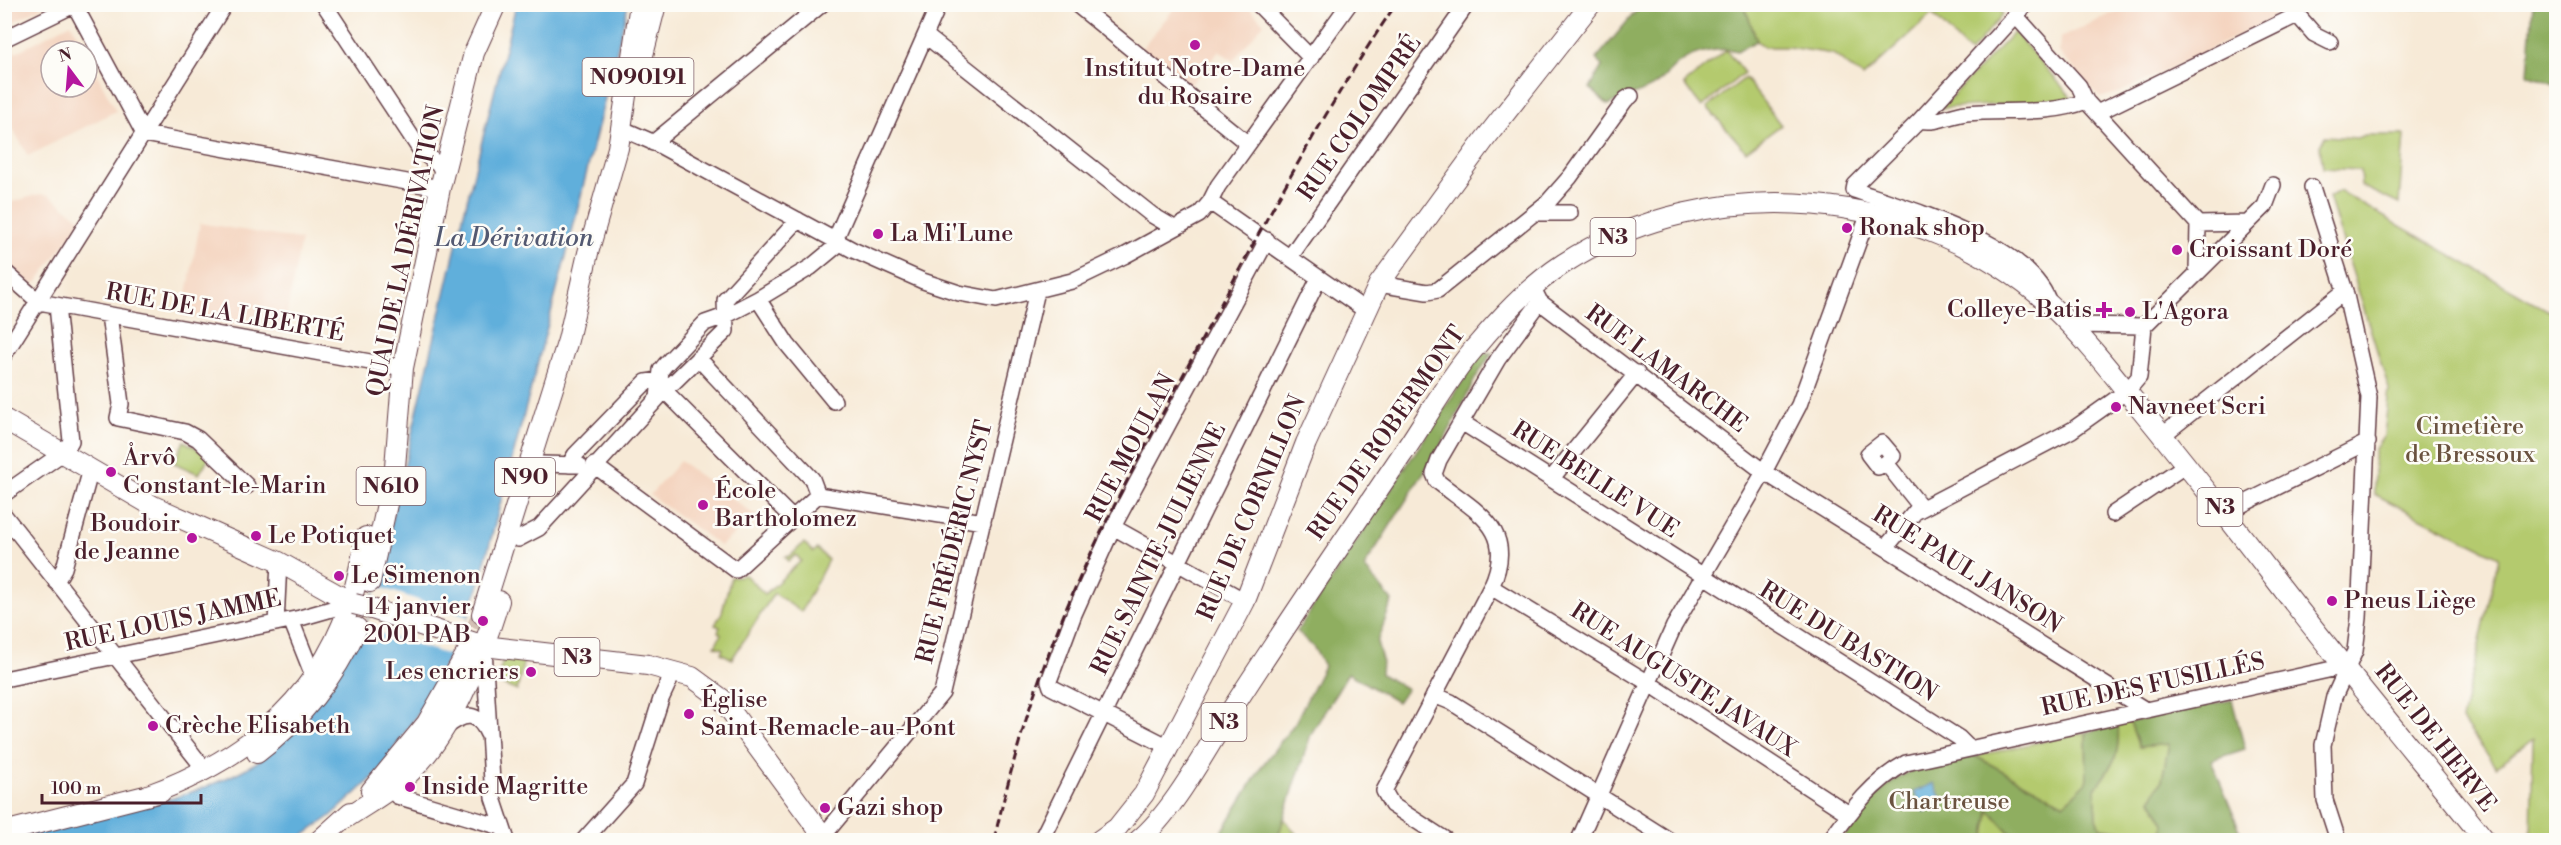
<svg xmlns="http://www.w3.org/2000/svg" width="2561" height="845" viewBox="0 0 2561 845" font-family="'Libre Bodoni',serif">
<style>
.built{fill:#f4d4bf}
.green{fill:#b4ca6e;stroke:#7f744c;stroke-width:1.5}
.forest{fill:#8fae61;stroke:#6c6646;stroke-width:1.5}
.water{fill:#61afdb;stroke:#566783;stroke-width:1.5}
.pier{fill:#f7ead7}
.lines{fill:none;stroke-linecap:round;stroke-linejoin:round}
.major-tunnel{stroke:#d4c1b5;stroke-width:20;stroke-dasharray:20 10;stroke-linecap:butt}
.minor-casing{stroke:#643d45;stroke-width:18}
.major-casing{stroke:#643d45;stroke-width:22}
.minor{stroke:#fff;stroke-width:15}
.major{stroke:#fff;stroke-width:20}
.rail{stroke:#4a1f2b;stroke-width:3;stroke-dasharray:9 4.5;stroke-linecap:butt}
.major-bridge-casing{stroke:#643d45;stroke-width:22;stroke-linecap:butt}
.major-bridge{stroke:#fff;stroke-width:20}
.poi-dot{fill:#b5179e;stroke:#fdfcf7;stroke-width:2}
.labels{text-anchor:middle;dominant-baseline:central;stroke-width:5;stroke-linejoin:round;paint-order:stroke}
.shield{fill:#fdfcf7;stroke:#806168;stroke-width:1.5}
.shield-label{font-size:22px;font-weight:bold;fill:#4a1f2b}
.poi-label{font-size:24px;fill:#4a1f2b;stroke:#fdfcf7;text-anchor:start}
.street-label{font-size:24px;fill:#4a1f2b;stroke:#fdfcf7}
.park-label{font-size:24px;fill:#6a523f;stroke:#fdfcf7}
.water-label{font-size:26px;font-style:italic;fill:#535971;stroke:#fdfcf7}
</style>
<rect width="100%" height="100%" fill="#fdfcf7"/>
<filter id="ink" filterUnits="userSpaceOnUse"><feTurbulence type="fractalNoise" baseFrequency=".0167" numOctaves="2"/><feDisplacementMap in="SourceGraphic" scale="12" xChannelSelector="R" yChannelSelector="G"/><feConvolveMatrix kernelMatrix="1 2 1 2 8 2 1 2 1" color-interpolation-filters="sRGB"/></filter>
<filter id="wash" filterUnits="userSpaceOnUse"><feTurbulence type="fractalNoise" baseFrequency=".008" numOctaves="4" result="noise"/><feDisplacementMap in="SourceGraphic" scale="24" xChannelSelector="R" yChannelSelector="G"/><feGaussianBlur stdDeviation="1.35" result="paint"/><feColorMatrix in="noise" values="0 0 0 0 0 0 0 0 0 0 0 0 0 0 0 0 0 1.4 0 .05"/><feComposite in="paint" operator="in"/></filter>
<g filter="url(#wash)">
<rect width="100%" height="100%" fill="#f7ead7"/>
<!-- built -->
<path class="built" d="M5,4H46V5L5,26Z
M1177,5H1246L1264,23L1233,61L1219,50L1189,87L1142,48Z
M2130,5H2277L2272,19L2121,92L2100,98L2059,52L2060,38Z
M71,23L85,51H51V87H87V55L116,111L28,156L5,114V98L10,96L5,70V52L12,48L15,53Z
M40,194L49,195L82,220L36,283H29L5,259V204Z
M200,223L301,240L283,334L183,316Z
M680,461L756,516L720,546L650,495Z"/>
<!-- green -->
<path class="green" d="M1995,4L2003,14L1970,53L1932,14L1863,77L1833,54L1788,47H1765L1757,41L1744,5Z
M2377,5V4L2458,5V8H2378Z
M2014,32L2074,100L1941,108Z
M1726,50L1744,73L1702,107L1684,84Z
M1745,78L1781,125L1746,151L1707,107Z
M2365,135H2404L2399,204L2361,186L2360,170L2323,168L2320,146L2325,136L2358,138Z
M2339,191L2556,315V840H2531L2533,738L2496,767L2462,720L2499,557L2374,494V450L2384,436L2389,389L2329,197Z
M184,441L210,456L199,474L174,463Z
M804,543L813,552L817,549L828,560L801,612L774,593L732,659L721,653L723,649L715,646L721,634L718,632L720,627L715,625L722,612L731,577L745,575L765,594L801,561L796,555L789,561L785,557L790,556Z
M510,658L524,660L517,691L496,682L503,661Z
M2130,722L2139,747L2169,744L2162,780L2151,799L2165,823L2160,837L2101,828L2097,818L2095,788C2114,765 2120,755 2118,725Z
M2086,732L2087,783L2063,804L1975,756Z
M1989,810L2009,832L2031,840H1994L1985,836Z
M1283,817L1297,835L1296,840H1277Z"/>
<!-- forest -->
<path class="forest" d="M2533,4L2556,5V85L2528,74Z
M1641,5H1744L1757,41L1737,51C1720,47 1693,52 1679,63C1670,70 1664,79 1655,85C1640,95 1623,96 1608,105L1590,88L1602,66L1596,59Z
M1481,353H1492L1475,379L1445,439L1364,567L1392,601L1377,642L1382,660L1381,674L1407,689L1397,702L1348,673L1311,734L1277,840H1217L1262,766L1295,723L1324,666L1314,648L1297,631Z
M2232,700L2245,749L2211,760L2244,840H2031L2009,832L1989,810L1985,836L1994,840H1842C1862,813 1882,782 1915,769C1933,761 1956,760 1975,756L2064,804L2087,782L2086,732L2118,725C2120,755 2114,765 2095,788L2097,818L2101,828L2160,837L2165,823L2151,799L2162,780L2169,744L2139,747L2130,722Z"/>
<!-- water -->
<path class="water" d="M516,5H628L566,256L478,588L468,617L427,700L378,773L331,816L297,840H5C90,812 188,808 265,757L366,628L463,217Z
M1934,783L1943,803L1924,812L1914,792Z"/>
<!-- pier -->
<path class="pier" d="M377,586L468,617L452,656L366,629Z"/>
</g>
<g filter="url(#ink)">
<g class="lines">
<!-- major-tunnel -->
<path class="major-tunnel" d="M465,656L482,614"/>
<defs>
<path id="minor" d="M74,4L144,134L440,188
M324,4L421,151L445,170
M1076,4L1248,144
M1258,4L1311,58
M2026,4L1920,120L1855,185L1854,190C1909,209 2033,244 2050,306
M2288,4L2314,34L2330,42
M2015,15L2079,86L2086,101L2198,224L2197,272
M926,36L1152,215L1174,228
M4,39L76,4
M2097,113L2297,15
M1920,120C1936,124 1950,115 1966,113C2005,109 2049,116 2086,101
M625,130L657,144L853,250L923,281L959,293L996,300L1072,281L1124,256L1199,215L1210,202L1365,310
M653,143L822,4
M2312,187L2345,291L2369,397L2359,618L2355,651L2334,697L2323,745L2325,800L2338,840
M1210,202L1218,186L1349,4
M1535,213H1570
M2198,224L2247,223
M835,240L939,4
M1290,257L1467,4
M4,271L39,302L403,368
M1379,284L1427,292L1438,290L1548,202L1570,177L1626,99L1631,96
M758,299L787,344L834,401
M1540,302L1764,472L2144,709
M109,315L121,404L118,418L185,432L198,439L247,486
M2069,325L2144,326
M4,355L225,4
M698,358L812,479L818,495L983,522
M660,387H667L674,382L726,331L725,300L798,220
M660,390L667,393L792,518
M1463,423L1959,738L1969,748
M2163,435L2345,291
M1886,463L1878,467L1868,454L1882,443L1893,456L1886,463L1921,507
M541,464L579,465
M569,465L575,455L646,382L660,380
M594,465L736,570L818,495
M1552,478L1637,373
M4,494L64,452L71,441L57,306
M2225,513L2368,442
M2113,514L2186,465
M4,515L206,771
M1113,527L1245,601
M518,539L539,528L658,398L661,370L665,365L705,323L725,316L758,299L811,267L840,243
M1887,546L1915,512L2072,430L2127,391L2139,377L2144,326L2265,206L2273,185
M56,582L64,568L91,469
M1491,587L1647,682L1849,814
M291,620L310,668L316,673
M276,623L279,562
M484,649L493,798L507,840
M4,679L300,618L349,604
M1434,695L1451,702L1669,840
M446,727C466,712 477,711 488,734
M1167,746L1051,687L1049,681L1074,614L1113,527L1267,240
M392,787L397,796L501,827
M584,840L634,784L661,699L674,671
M820,840L942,693L1037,291
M1041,840L1319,278
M1446,840L1392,805L1384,791L1491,587C1518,529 1477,513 1437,481L1434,474L1439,460L1498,359L1540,302L1536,294
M1579,840L1674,626L1764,472L1799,405L1869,213
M1830,840C1851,810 1873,781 1906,763L2346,666"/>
<path id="major" d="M642,59L656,4
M4,419L153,506L279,562L354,604
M370,582L395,467L403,368L440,188L474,53L496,4
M366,607L484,646L648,665L692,677L722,699L826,840
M482,614L568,340L588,253L618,148L640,4
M257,753C300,721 335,677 357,628
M371,791L427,723L465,656
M148,795C233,764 306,711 342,625C354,598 360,566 366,537
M343,820C363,806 386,794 404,778C449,740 482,656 499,601
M4,832L161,792
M320,840L351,812
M1100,840L1117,828L1144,794L1245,601L1306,443L1379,284L1485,139L1591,4
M1139,840C1175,810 1207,747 1234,706C1288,622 1345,539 1401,456C1425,422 1445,383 1472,351C1498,320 1528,287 1563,264C1709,169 1922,187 2050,305C2083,336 2112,373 2140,408C2185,463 2229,519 2272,575C2341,665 2414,752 2485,840"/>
</defs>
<!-- minor casing -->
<use href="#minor" class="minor-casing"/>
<!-- major casing -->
<use href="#major" class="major-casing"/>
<!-- minor -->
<use href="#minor" class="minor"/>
<!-- major -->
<use href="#major" class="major"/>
<!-- rail -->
<path class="rail" d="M994,840C1009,775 1027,710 1051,647C1090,543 1147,444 1199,345C1261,229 1322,113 1396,4"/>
<defs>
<path id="major-bridge" d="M354,604L366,607"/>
</defs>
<!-- major-bridge casing -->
<use href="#major-bridge" class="major-bridge-casing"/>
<!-- major-bridge -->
<use href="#major-bridge" class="major-bridge"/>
</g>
</g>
<!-- markers -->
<g class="poi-dot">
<circle cx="1195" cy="45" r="6"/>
<circle cx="1847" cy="228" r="6"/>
<circle cx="878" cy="234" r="6"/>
<circle cx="2177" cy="250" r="6"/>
<path d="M2101 301h6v6h6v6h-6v6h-6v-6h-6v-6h6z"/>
<circle cx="2130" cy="312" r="6"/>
<circle cx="2116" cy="407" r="6"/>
<circle cx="111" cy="472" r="6"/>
<circle cx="703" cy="505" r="6"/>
<circle cx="256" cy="536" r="6"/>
<circle cx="192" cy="538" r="6"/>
<circle cx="339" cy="576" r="6"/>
<circle cx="2332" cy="601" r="6"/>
<circle cx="483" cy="621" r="6"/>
<circle cx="531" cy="672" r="6"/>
<circle cx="689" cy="714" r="6"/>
<circle cx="153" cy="726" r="6"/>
<circle cx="410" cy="787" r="6"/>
<circle cx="825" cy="808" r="6"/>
</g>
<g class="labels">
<!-- shield labels -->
<g class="shield">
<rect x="582.5" y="58" width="111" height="38" rx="4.5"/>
<rect x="1590.5" y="218" width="45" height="38" rx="4.5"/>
<rect x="495" y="458" width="60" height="38" rx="4.5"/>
<rect x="356.5" y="467" width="69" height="38" rx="4.5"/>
<rect x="2197.5" y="488" width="45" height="38" rx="4.5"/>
<rect x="554.5" y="638" width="45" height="38" rx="4.5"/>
<rect x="1201.5" y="703" width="45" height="38" rx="4.5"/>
</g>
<g class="shield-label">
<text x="638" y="77">N090191</text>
<text x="1613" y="237">N3</text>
<text x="525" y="477">N90</text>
<text x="391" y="486">N610</text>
<text x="2220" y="507">N3</text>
<text x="577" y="657">N3</text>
<text x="1224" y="722">N3</text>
</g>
<!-- poi labels -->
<g class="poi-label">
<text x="1195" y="69" text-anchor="middle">Institut Notre-Dame<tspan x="1195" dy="28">du Rosaire</tspan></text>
<text x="1859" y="228">Ronak shop</text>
<text x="890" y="234">La Mi'Lune</text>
<text x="2189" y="250">Croissant Doré</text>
<text x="2092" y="310" text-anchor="end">Colleye-Batis</text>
<text x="2142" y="312">L'Agora</text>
<text x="2128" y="407">Navneet Scri</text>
<text x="123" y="458">Årvô<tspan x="123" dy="28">Constant-le-Marin</tspan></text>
<text x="715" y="491">École<tspan x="715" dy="28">Bartholomez</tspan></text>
<text x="180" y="524" text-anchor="end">Boudoir<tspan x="180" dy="28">de Jeanne</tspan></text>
<text x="268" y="536">Le Potiquet</text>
<text x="351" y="576">Le Simenon</text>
<text x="2344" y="601">Pneus Liège</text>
<text x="471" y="607" text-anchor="end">14 janvier<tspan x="471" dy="28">2001 PAB</tspan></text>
<text x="519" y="672" text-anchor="end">Les encriers</text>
<text x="701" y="700">Église<tspan x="701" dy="28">Saint-Remacle-au-Pont</tspan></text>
<text x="165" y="726">Crèche Elisabeth</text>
<text x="422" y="787">Inside Magritte</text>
<text x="837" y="808">Gazi shop</text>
</g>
<!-- street labels -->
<g class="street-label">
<text transform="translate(1360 118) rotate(-55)">RUE COLOMPRÉ</text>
<text transform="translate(406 251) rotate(-78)">QUAI DE LA DÉRIVATION</text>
<text transform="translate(225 313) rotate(10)">RUE DE LA LIBERTÉ</text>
<text transform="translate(1666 369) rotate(37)">RUE LAMARCHE</text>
<text transform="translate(1387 433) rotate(-55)">RUE DE ROBERMONT</text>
<text transform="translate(1131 448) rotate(-62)">RUE MOULAN</text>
<text transform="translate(1595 480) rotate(33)">RUE BELLE VUE</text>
<text transform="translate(1252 508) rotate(-67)">RUE DE CORNILLON</text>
<text transform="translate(955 542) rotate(-76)">RUE FRÉDÉRIC NYST</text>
<text transform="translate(1159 549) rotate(-64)">RUE SAINTE-JULIENNE</text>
<text transform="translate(1967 570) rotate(32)">RUE PAUL JANSON</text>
<text transform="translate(173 621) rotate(-12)">RUE LOUIS JAMME</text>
<text transform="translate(1848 642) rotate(32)">RUE DU BASTION</text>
<text transform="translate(1683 680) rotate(33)">RUE AUGUSTE JAVAUX</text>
<text transform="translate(2153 685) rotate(-12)">RUE DES FUSILLÉS</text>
<text transform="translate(2435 738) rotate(52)">RUE DE HERVE</text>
</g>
<!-- park labels -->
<g class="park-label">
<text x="2470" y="427">Cimetière<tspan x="2470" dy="28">de Bressoux</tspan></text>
<text x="1949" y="802">Chartreuse</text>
</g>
<!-- water labels -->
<g class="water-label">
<text x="514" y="238">La Dérivation</text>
</g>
</g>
<!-- margin -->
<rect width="2561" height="845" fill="none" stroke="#fdfcf7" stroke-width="24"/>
<!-- north arrow -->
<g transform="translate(69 69) rotate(344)"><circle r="28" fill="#fdfcf7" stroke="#b5a4a5" stroke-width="1.5"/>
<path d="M0-4.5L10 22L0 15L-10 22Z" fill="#b5179e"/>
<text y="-9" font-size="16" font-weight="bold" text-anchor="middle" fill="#4a1f2b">N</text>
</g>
<!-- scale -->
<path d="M42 794v9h159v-9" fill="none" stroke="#4a1f2b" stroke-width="3"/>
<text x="51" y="794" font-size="18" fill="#4a1f2b" stroke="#fdfcf7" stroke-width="4.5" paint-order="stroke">100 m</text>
</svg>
